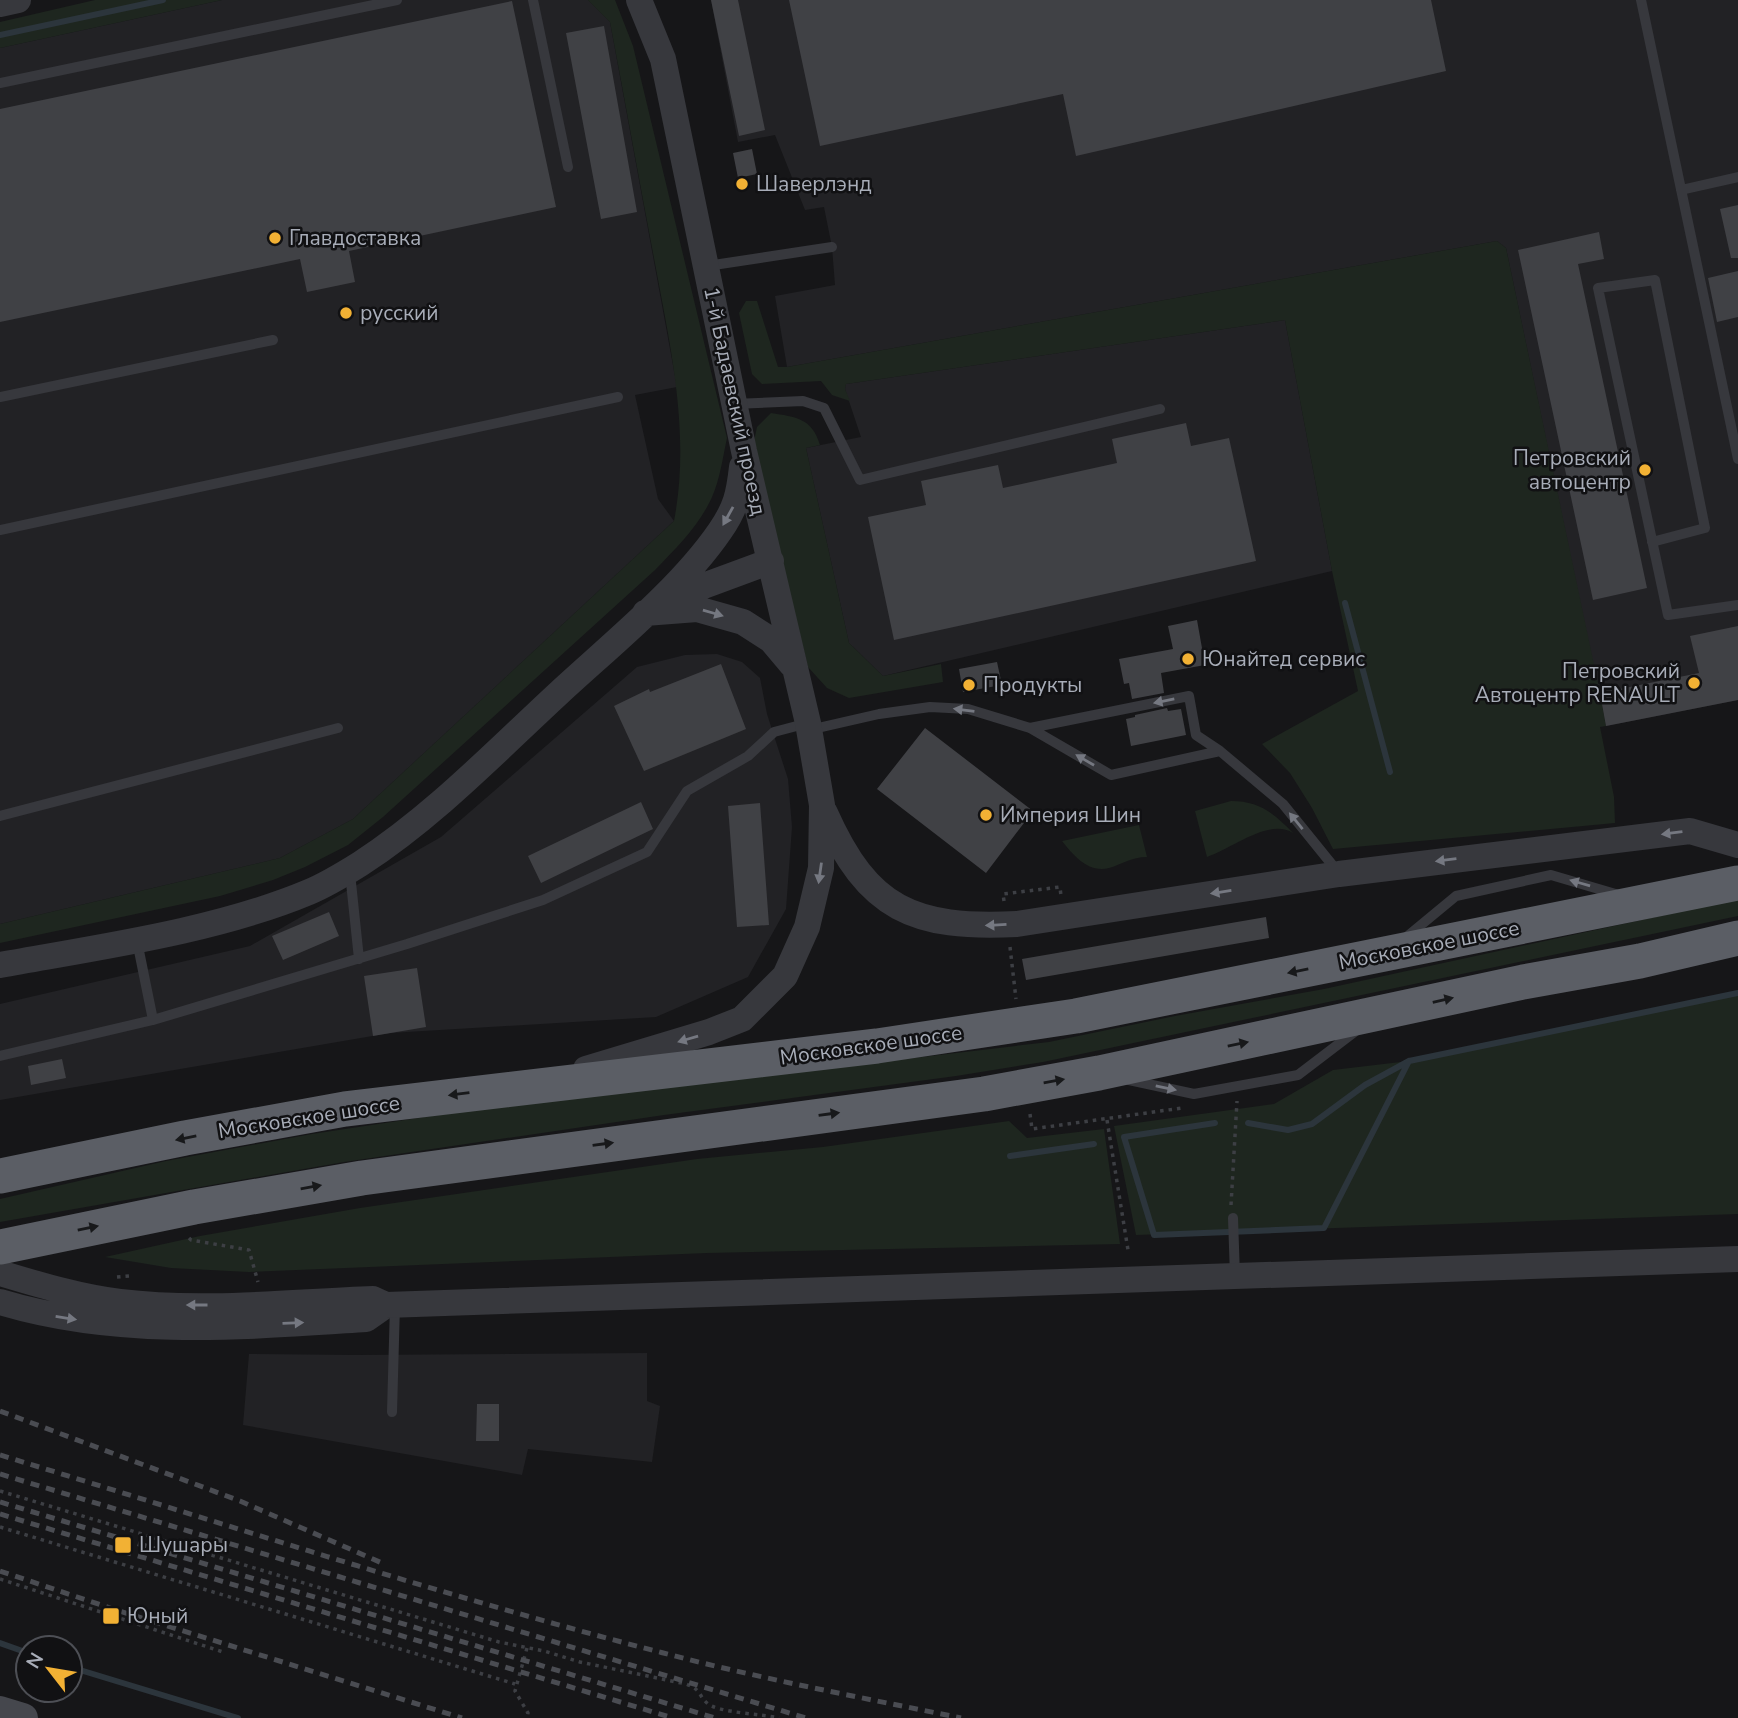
<svg xmlns="http://www.w3.org/2000/svg" width="1738" height="1718" viewBox="0 0 1738 1718" font-family="'Nunito Sans',sans-serif">
<style>
.built{fill:#222225}
.green{fill:#1e261f}
.lines{fill:none;stroke-linecap:round;stroke-linejoin:round}
.stream{stroke:#2c353c;stroke-width:6}
.building{fill:#404145}
.path{stroke:#3d3f44;stroke-width:3.5;stroke-dasharray:3.5 5;stroke-linecap:butt}
.service{stroke:#37383d;stroke-width:10}
.tertiary{stroke:#37383d;stroke-width:26}
.secondary{stroke:#45474d;stroke-width:30}
.trunk{stroke:#5b5e65;stroke-width:35}
.rail{stroke:#4a4c52;stroke-width:5;stroke-dasharray:9 7;stroke-linecap:butt}
.oneway{fill:#757881}
.oneway2{fill:#18191b}
.poi-dot{fill:#f2b134;stroke:#111113;stroke-width:2.5}
.labels{text-anchor:middle;dominant-baseline:central;stroke-width:5;stroke-linejoin:round;paint-order:stroke}
.poi-label{font-size:21px;fill:#a8adb8;stroke:#111113;text-anchor:start}
.street-label{font-size:21px;fill:#a8adb8;stroke:#111113}
</style>
<rect width="100%" height="100%" fill="#161618"/>
<!-- built -->
<path class="built" d="M222,0H588L610,22L677,387L635,395L658,499L674,521L353,819L280,858L0,924V48Z
M711,0H1738V700L1606,726L1506,248L1497,241L787,367L775,296L835,285L832,247L824,207L805,210L775,135L738,142Z
M1285,320L1332,571L883,676L849,643L806,448L861,437L845,389L846,384Z
M717,654L742,662L760,678L767,714L788,779L792,827L786,909L748,977L656,1017L390,1033L0,1100V1004L250,946L441,837L637,667L685,655Z
M647,1353V1401L660,1406L652,1462L528,1449L522,1475L243,1425L249,1354L354,1355Z"/>
<!-- green -->
<path class="green" d="M95,0H222L0,48V22Z
M588,0H615L633,46L727,438C722,461 719,487 707,507C694,531 674,550 655,570L383,817L348,845L305,867L273,880L220,896L0,943V924L280,858L353,819L674,521C691,433 670,345 654,258C639,179 625,101 610,22Z
M1497,241L1506,248L1600,693L1606,726L1600,727L1614,797L1615,823L1333,849L1312,808L1290,773L1262,744L1358,691L1332,571L1285,320L846,384L845,389L850,401L832,395L821,381L762,384L752,374L739,313L746,301H757L778,367H787Z
M771,413C796,417 812,418 820,445L806,448L849,643L883,676L941,664L943,682L849,698L827,688L808,667L753,446L757,427Z
M1231,801C1259,801 1274,813 1293,833C1269,818 1233,848 1207,857L1195,811Z
M1139,825L1147,857C1131,857 1123,864 1109,868C1088,873 1074,856 1062,841Z
M1738,899V916L1043,1062L956,1076L664,1115L344,1162L0,1222V1199L166,1161L312,1134L478,1109L1049,1042L1175,1016L1324,989Z
M1738,993V1214L1136,1235L1114,1126L1274,1104L1333,1070L1409,1061Z
M1009,1121L1027,1138L1104,1129L1120,1244L707,1253L249,1272L171,1268L105,1257L200,1236L360,1208L697,1159L823,1147Z"/>
<g class="lines">
<!-- stream -->
<path class="stream" d="M0,35L163,0
M1345,603L1390,772
M1215,1123L1124,1137L1154,1235L1324,1228L1409,1061
M1248,1123L1288,1130L1312,1124L1365,1085L1409,1061L1738,993
M1010,1156L1094,1144
M0,1643L28,1653
M70,1667L238,1718"/>
</g>
<!-- building -->
<path class="building" d="M711,0H738L765,130L739,136Z
M789,0H1431L1446,71L1076,156L1063,94L820,146Z
M512,1L556,207L349,251L355,282L307,292L300,259L0,322V109Z
M604,26L637,212L601,219L566,33Z
M752,149L757,174L738,178L733,153Z
M1738,205V258H1731L1720,209Z
M1599,232L1604,259L1578,264L1647,588L1593,600L1518,250Z
M1738,271V317L1717,322L1708,278Z
M1186,423L1191,446L1229,438L1256,561L894,640L868,517L926,505L921,481L998,465L1003,488L1117,463L1112,439Z
M1197,620L1205,665L1161,673L1164,693L1132,699L1129,683L1124,684L1119,659L1173,649L1168,626Z
M1738,626V700L1606,726L1600,693L1699,673L1690,636Z
M997,662L1002,685L963,692L959,669Z
M721,664L746,729L644,771L614,706L649,689L650,692Z
M1167,708L1168,711L1181,709L1186,735L1131,746L1126,719L1135,717V715Z
M925,728L1033,811L986,873L877,789Z
M641,802L653,829L541,883L528,856Z
M760,803L769,925L737,927L728,806Z
M329,912L339,936L283,960L272,936Z
M1266,917L1269,938L1026,980L1022,959Z
M417,968L426,1027L373,1036L364,976Z
M62,1059L66,1078L31,1085L28,1066Z
M477,1404H499V1441H476Z"/>
<g class="lines">
<!-- path -->
<path class="path" d="M1004,901L1003,894L1060,887L1061,896
M1010,947L1016,999
M1030,1114L1032,1129L1182,1108
M1107,1120L1128,1250
M1231,1205L1237,1101
M189,1238L191,1240L249,1250L258,1282
M117,1277L130,1276
M0,1491L499,1642L544,1651L580,1662L686,1684C702,1690 698,1695 707,1703C718,1713 763,1714 779,1718
M0,1527L515,1684
M0,1579L223,1652
M527,1648L515,1691L528,1713L527,1718"/>
<!-- service -->
<path class="service" d="M533,0L568,167
M1641,0L1738,459
M0,83L397,0
M1681,190L1738,177
M707,266L832,247
M0,397L273,340
M734,404L803,401L824,408L860,480L1160,409
M0,530L618,397
M1652,542L1705,528L1655,280L1598,288L1668,615L1738,605
M1030,728L1189,696L1196,735L1220,751L1283,804L1338,872
M809,730L879,714L930,707L968,709L1030,728L1111,775L1220,751
M0,816L338,728
M350,873L359,959
M1404,939L1456,896L1551,875L1619,895
M137,941L153,1020
M0,1056L153,1020L407,944L543,900L647,852L687,791L748,756L774,732L808,723
M1129,1080L1194,1094L1298,1075L1357,1030
M1233,1218L1235,1276
M392,1412L395,1305"/>
<!-- tertiary -->
<path class="tertiary" d="M0,4L18,0
M663,605L698,588L771,561
M645,613L697,609L743,622L771,640L792,665
M825,813C868,910 914,929 1017,924L1339,874L1690,831L1738,845
M0,965C99,947 216,931 309,892C326,885 344,874 360,864C434,816 495,752 560,692C612,644 681,588 720,531C736,508 739,494 742,467
M586,1069L709,1032L742,1019L785,976L807,927L821,868L822,805L808,723L744,451L663,59L639,0
M0,1273C40,1285 79,1297 120,1302C203,1312 289,1302 373,1299L386,1305L1738,1259
M0,1302C119,1338 244,1327 366,1319L386,1305"/>
<!-- secondary -->
<path class="secondary" d="M0,1711L23,1718"/>
<!-- trunk -->
<path class="trunk" d="M0,1176L185,1138L345,1109L877,1046L1076,1016L1738,883
M0,1247L194,1207L362,1178L984,1094L1099,1073L1523,982L1640,961L1738,938"/>
<!-- rail -->
<path class="rail" d="M0,1411L240,1501L382,1563
M0,1455C223,1523 445,1597 671,1655C767,1680 864,1698 961,1718
M0,1474L806,1718
M0,1502L715,1718
M0,1514L673,1718
M0,1571L113,1609L462,1718"/>
</g>
<!-- one-way arrows -->
<defs><path id="oneway-solid" d="M-6-.8H1V-3.2L6.5 0L1 3.2V.8H-6Z" transform="scale(1.75)"/></defs>
<g class="oneway">
<use href="#oneway-solid" transform="translate(728 516) rotate(119)"/>
<use href="#oneway-solid" transform="translate(713 613) rotate(16)"/>
<use href="#oneway-solid" transform="translate(1164 701) rotate(169)"/>
<use href="#oneway-solid" transform="translate(964 710) rotate(-173)"/>
<use href="#oneway-solid" transform="translate(1085 760) rotate(-150)"/>
<use href="#oneway-solid" transform="translate(1296 821) rotate(-129)"/>
<use href="#oneway-solid" transform="translate(1672 833) rotate(173)"/>
<use href="#oneway-solid" transform="translate(1446 860) rotate(173)"/>
<use href="#oneway-solid" transform="translate(820 873) rotate(98)"/>
<use href="#oneway-solid" transform="translate(1580 883) rotate(-164)"/>
<use href="#oneway-solid" transform="translate(1221 892) rotate(171)"/>
<use href="#oneway-solid" transform="translate(996 925) rotate(177)"/>
<use href="#oneway-solid" transform="translate(688 1039) rotate(164)"/>
<use href="#oneway-solid" transform="translate(1166 1088) rotate(12)"/>
<use href="#oneway-solid" transform="translate(197 1305) rotate(180)"/>
<use href="#oneway-solid" transform="translate(66 1318) rotate(9)"/>
<use href="#oneway-solid" transform="translate(293 1323) rotate(-2)"/>
</g>
<g class="oneway2">
<use href="#oneway-solid" transform="translate(1298 971) rotate(169)"/>
<use href="#oneway-solid" transform="translate(1443 1000) rotate(-13)"/>
<use href="#oneway-solid" transform="translate(1238 1044) rotate(-12)"/>
<use href="#oneway-solid" transform="translate(1054 1081) rotate(-10)"/>
<use href="#oneway-solid" transform="translate(459 1094) rotate(173)"/>
<use href="#oneway-solid" transform="translate(829 1114) rotate(-8)"/>
<use href="#oneway-solid" transform="translate(186 1138) rotate(169)"/>
<use href="#oneway-solid" transform="translate(603 1144) rotate(-8)"/>
<use href="#oneway-solid" transform="translate(311 1187) rotate(-10)"/>
<use href="#oneway-solid" transform="translate(88 1228) rotate(-12)"/>
</g>
<!-- markers -->
<g class="poi-dot">
<circle cx="742" cy="184" r="7"/>
<circle cx="275" cy="238" r="7"/>
<circle cx="346" cy="313" r="7"/>
<circle cx="1645" cy="470" r="7"/>
<circle cx="1188" cy="659" r="7"/>
<circle cx="1694" cy="683" r="7"/>
<circle cx="969" cy="685" r="7"/>
<circle cx="986" cy="815" r="7"/>
<rect x="114" y="1536" width="18" height="18" rx="3.5"/>
<rect x="102" y="1607" width="18" height="18" rx="3.5"/>
</g>
<g class="labels">
<!-- poi labels -->
<g class="poi-label">
<text x="756" y="184">Шаверлэнд</text>
<text x="289" y="238">Главдоставка</text>
<text x="360" y="313">русский</text>
<text x="1631" y="458" text-anchor="end">Петровский<tspan x="1631" dy="24">автоцентр</tspan></text>
<text x="1202" y="659">Юнайтед сервис</text>
<text x="1680" y="671" text-anchor="end">Петровский<tspan x="1680" dy="24">Автоцентр RENAULT</tspan></text>
<text x="983" y="685">Продукты</text>
<text x="1000" y="815">Империя Шин</text>
<text x="139" y="1545">Шушары</text>
<text x="127" y="1616">Юный</text>
</g>
<!-- street labels -->
<g class="street-label">
<text transform="translate(735 401) rotate(78)">1-й Бадаевский проезд</text>
<text transform="translate(1429 945) rotate(-11)">Московское шоссе</text>
<text transform="translate(871 1045) rotate(-8)">Московское шоссе</text>
<text transform="translate(309 1117) rotate(-9)">Московское шоссе</text>
</g>
</g>
<!-- north arrow -->
<g transform="translate(49 1669) rotate(301)"><circle r="33" fill="#111113" stroke="#4d4f55" stroke-width="2"/>
<path d="M0-5L12 26L0 18L-12 26Z" fill="#f2b134"/>
<text y="-10" font-size="19" font-weight="bold" text-anchor="middle" fill="#a8adb8">N</text>
</g>
</svg>
